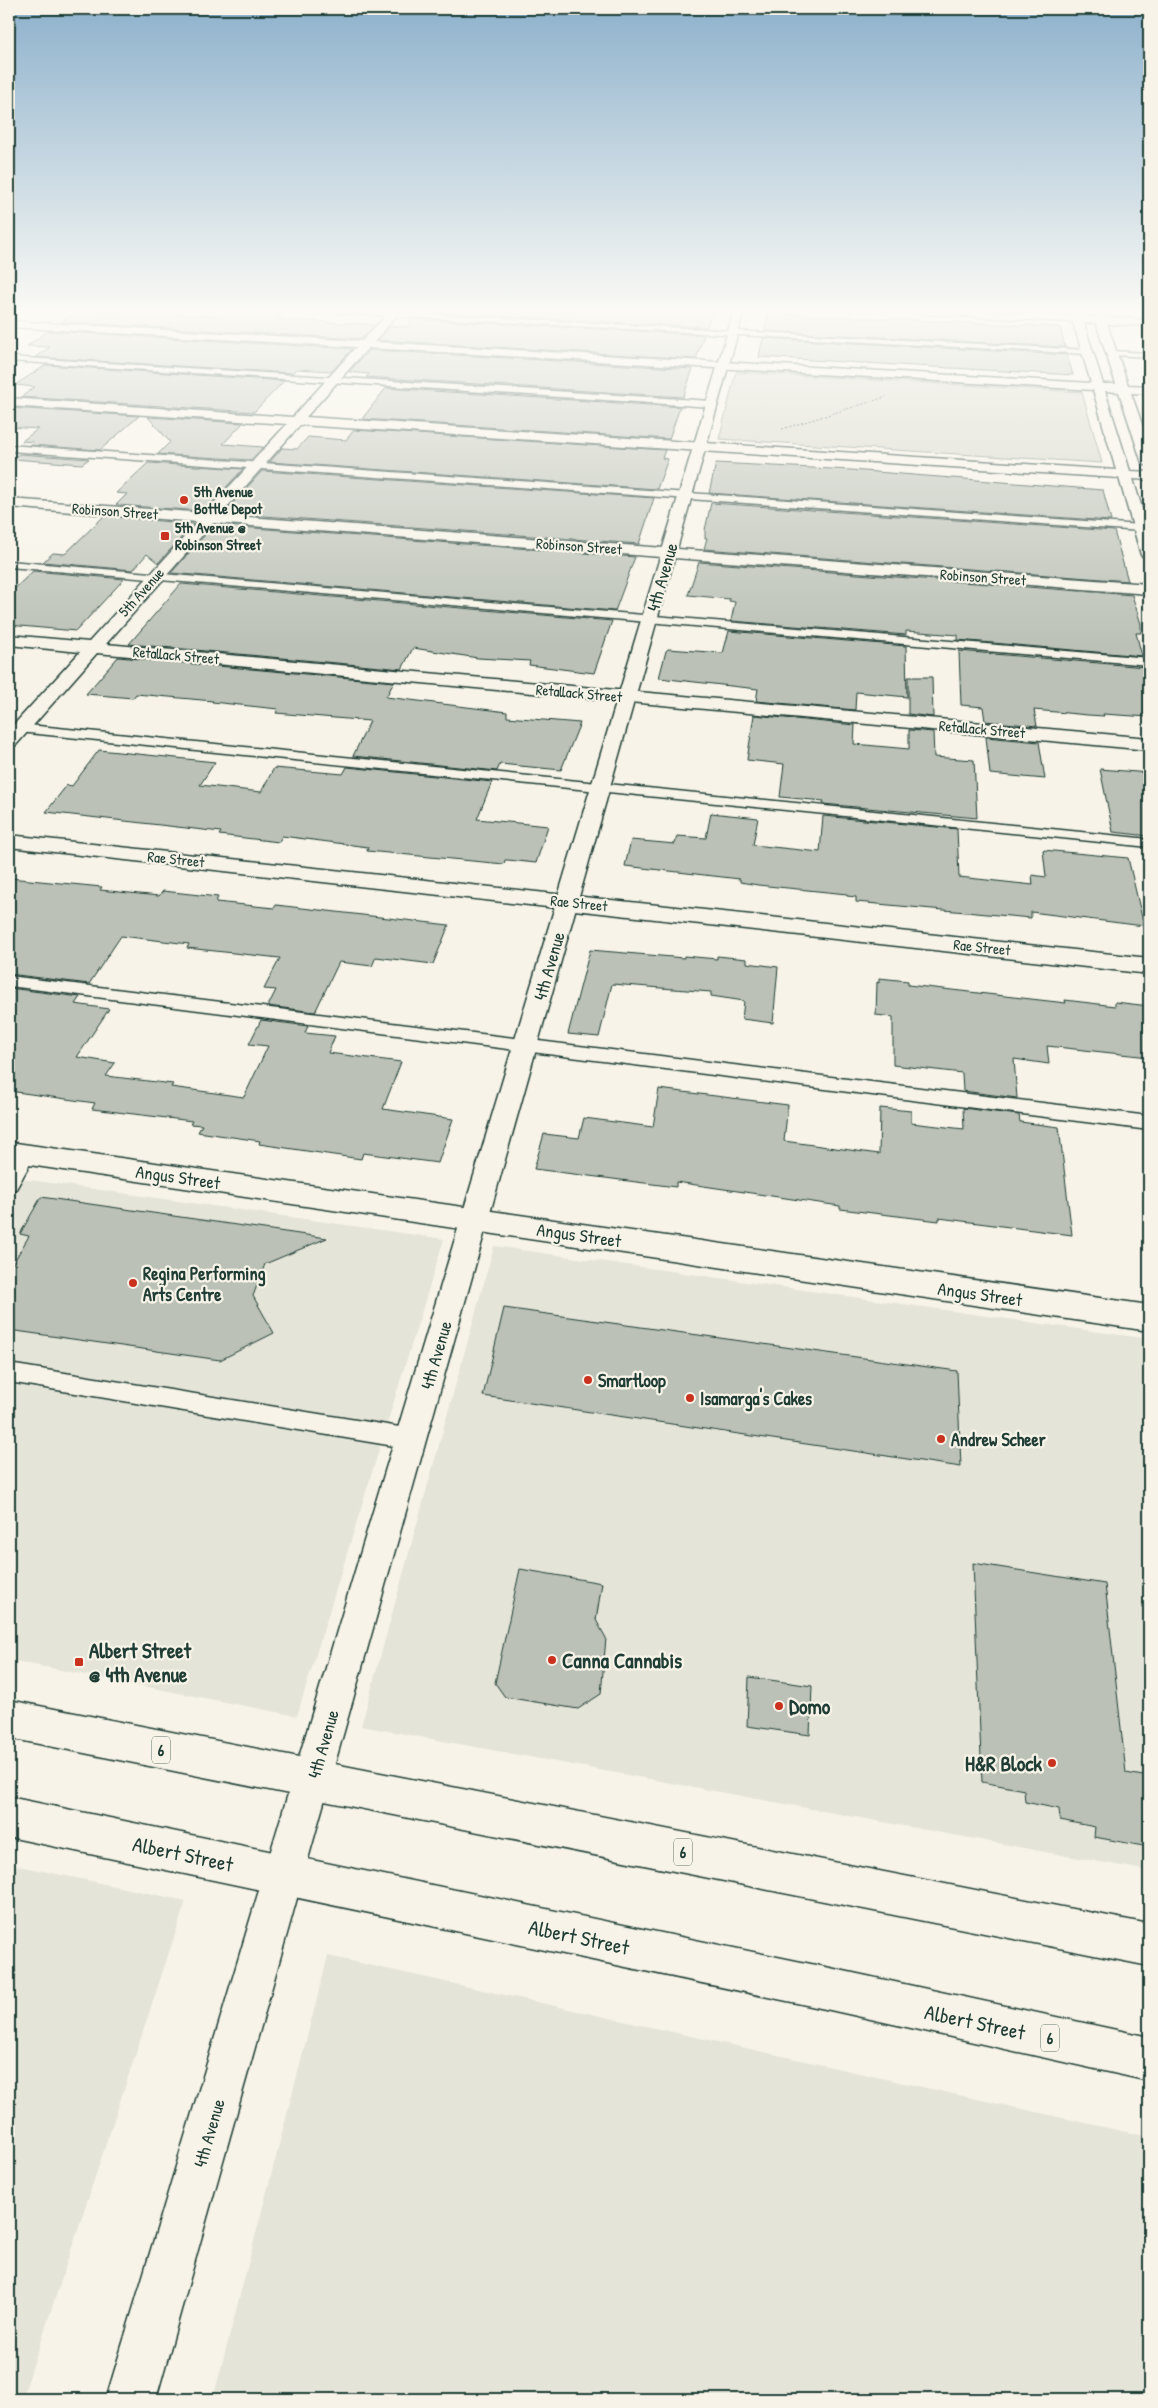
<svg xmlns="http://www.w3.org/2000/svg" width="1158" height="2408" viewBox="0 0 1158 2408" font-family="'Patrick Hand',sans-serif">
<style>
.built{fill:#e5e4d9}
.green{fill:#d3d5ca;stroke:#79897f}
.building{fill:#bbc1b6;stroke:#1f3d34}
.lines{fill:none;stroke-linecap:round;stroke-linejoin:round}
.lane-casing{stroke:#1f3d34;stroke-width:3}
.street-casing{stroke:#1f3d34;stroke-width:3}
.secondary-casing{stroke:#1f3d34;stroke-width:3}
.primary-casing{stroke:#1f3d34;stroke-width:3}
.path{stroke:#1f3d34;stroke-width:1;stroke-dasharray:2 2;stroke-linecap:butt}
.lane{fill:#f7f3e8;fill-rule:evenodd}
.street{fill:#f7f3e8;fill-rule:evenodd}
.secondary{fill:#f7f3e8;fill-rule:evenodd}
.primary{fill:#f7f3e8;fill-rule:evenodd}
.poi-dot{fill:#c8321e;stroke:#f7f3e8;stroke-width:2}
.labels{text-anchor:middle;dominant-baseline:central;stroke-width:4.5;stroke-linejoin:round;paint-order:stroke}
.far-poi-label{font-size:15px;font-weight:bold;fill:#1f3d34;stroke:#f7f3e8;text-anchor:start}
.far-street-label{font-size:15px;fill:#1f3d34;stroke:#f7f3e8}
.shield{fill:#f7f3e8;stroke:#60746a;stroke-width:1}
.shield-label{font-size:16px;font-weight:bold;fill:#1f3d34}
.street-label{font-size:18px;fill:#1f3d34;stroke:#f7f3e8}
.poi-label{font-size:18px;font-weight:bold;fill:#1f3d34;stroke:#f7f3e8;text-anchor:start}
.near-poi-label{font-size:21px;font-weight:bold;fill:#1f3d34;stroke:#f7f3e8;text-anchor:start}
.near-street-label{font-size:21px;fill:#1f3d34;stroke:#f7f3e8}
</style>
<rect width="100%" height="100%" fill="#f7f3e8"/>
<filter id="ink" filterUnits="userSpaceOnUse"><feTurbulence type="fractalNoise" baseFrequency=".02" numOctaves="2"/><feDisplacementMap in="SourceGraphic" scale="10" xChannelSelector="R" yChannelSelector="G"/><feConvolveMatrix kernelMatrix="1 2 1 2 8 2 1 2 1" color-interpolation-filters="sRGB"/></filter>
<g filter="url(#ink)">
<!-- built -->
<path class="built" d="M9,1177L444,1239L297,1716L9,1660Z
M494,1246L1149,1339V1871L361,1726Z
M9,1864L186,1901L22,2399H9Z
M328,1956L1149,2137V2399H213Z"/>
<!-- green -->
<path class="green" d="M736,372L1082,392L1102,463L719,439Z"/>
<!-- building -->
<path class="building" d="M78,311L221,316L228,311H287L276,319L375,325L361,339L61,322Z
M436,311H712L707,327L435,313Z
M768,313L1060,327L1065,347L765,331Z
M413,319L704,335L696,359L378,340L390,326L407,327Z
M48,331L352,349L332,371L296,369L292,373L35,357L50,347L27,346Z
M763,338L1067,355L1073,375L759,357Z
M369,350L693,369L683,397L366,377L369,374L349,372Z
M46,365L284,381L254,412L21,397L35,387L15,385Z
M386,388L680,407L669,439L362,419Z
M9,408L139,416L100,450L30,445L33,442L22,441L38,429L9,427Z
M148,417L243,423L223,444L263,447L251,460L158,454L170,442Z
M354,430L665,450L662,458L668,459L657,489L270,462L282,448L297,449L308,437L346,440Z
M19,454L89,459L82,464L12,459Z
M148,463L243,469L204,511L116,505L127,494L116,493Z
M716,463L851,470L1103,490L1111,521L709,493Z
M262,471L654,498L639,544L224,513Z
M711,503L1114,531L1128,581L704,549L707,538H705V530Z
M104,516L194,524L158,563L147,554L133,570L43,562L53,553L65,554Z
M214,525L635,557L615,611L171,573Z
M699,562L1132,595L1141,624V633H1136L1142,656L958,640V635L906,631V635L731,621L735,602L729,601L730,599L688,595Z
M33,571L124,579L76,631L9,625V594Z
M181,584L612,621L594,673L529,665L530,661L478,658L413,648L402,669L129,644Z
M729,631L906,646L907,697L856,692L855,710L756,701L758,689L659,678L666,651L668,649L723,653Z
M959,651L1145,667L1149,683V717L1103,714L1104,716L1088,715L1034,710L1037,726L985,721L983,707L961,705Z
M118,657L394,682L386,697L507,712V717L580,723L561,770L500,764L497,771L353,756L370,721L276,713L278,709L212,702L213,701L136,694L133,698L86,694Z
M908,677H932L933,717L908,714Z
M754,715L855,725L854,744L909,749V730L933,732L934,757L974,760L977,818L823,804L824,801L780,797L784,764L747,760Z
M986,737L1039,742L1045,779L990,774Z
M99,750L215,762L200,785L261,792L274,768L343,774L347,767L492,782L477,819L548,826L536,863L508,860H505L504,864L367,851L368,847L282,836L279,842L219,835L221,832L46,812L67,785L72,786Z
M1100,769L1149,773V836L1113,832Z
M711,813L758,818L753,845L820,852L823,816L957,829L959,877L1033,885L1032,875L1046,877L1043,850L1128,858L1144,926L1031,912V918L856,902V897L847,896V894L758,885L740,882V879L625,866L631,840L675,844L677,836L706,838Z
M9,878L102,887L100,890L159,896L163,891L218,897L216,902L274,908L276,905L449,925L433,964L376,957L372,966L339,962L315,1012L268,1006L276,990L264,989L280,958L187,948L189,944L121,936L89,984L9,974Z
M590,950L684,958V956L717,959V956L747,959V963L778,967L773,1023L742,1019L744,1001L711,996V992L612,984L599,1037L568,1034Z
M879,978L908,981V985L1066,1003L1065,1000L1115,1006V1002L1149,1006V1057L1047,1046L1049,1064L1014,1059L1017,1098L963,1091L962,1073L893,1065V1017L876,1015L877,982L879,983Z
M9,988L80,997L75,1004L109,1009L77,1057L115,1063L106,1076L173,1084L171,1087L244,1097L268,1046L249,1044L261,1020L308,1026L305,1033L335,1036L328,1053L401,1062L383,1109L453,1119L438,1163L363,1153L361,1159L259,1144L260,1141L198,1132L202,1125L190,1124L192,1121L92,1109L95,1103L9,1091Z
M659,1089L788,1105L784,1141L879,1154L880,1108L911,1111V1123L964,1129L963,1108L1019,1115L1020,1122L1059,1127L1072,1235L939,1218V1221L840,1209V1206L676,1182V1187L534,1169L544,1134L579,1138L584,1118L653,1127Z
M41,1197L327,1238L265,1264L253,1296L274,1333L220,1360L9,1330V1270L29,1236L20,1234Z
M504,1308L957,1371L961,1467L483,1396Z
M973,1563L1105,1584L1126,1773L1149,1777V1847L1094,1837L1095,1827L1060,1820L1059,1809L1025,1802L1024,1790L982,1782Z
M520,1569L602,1583L596,1620L606,1638L601,1694L578,1709L505,1697L495,1683Z
M749,1677L812,1686L810,1735L747,1726Z"/>
<g class="lines">
<defs>
<path id="lane" d="M333,311H370L1087,350L1091,352L1087,354L337,313Z
M1108,351L1149,353V357L1111,355L1107,353Z
M9,357L712,401L716,404L712,407L9,361Z
M1138,426L1149,427V433L1135,431V427Z
M9,445L1141,525L1146,528L1141,531L9,451Z
M9,561L1149,658V665L9,567Z
M9,723L1149,839V847L9,731Z
M9,976L1149,1116V1130L9,986Z
M26,1148L32,1150L35,1155L16,1189L9,1191V1168L20,1150Z
M9,1364L412,1429L420,1432L423,1439L420,1446L412,1449L9,1382Z"/>
<path id="street" d="M390,311H400L374,342L1091,383L1073,322L923,314L918,311H977L1071,316L1070,311H1080L1082,316L1094,317L1092,311H1102L1105,317L1149,320V326L1107,324L1128,385L1149,386V394L1131,393L1149,444V467L1142,463L1119,392L1105,391L1130,471L1149,472V480L1133,479L1149,531V560L1141,555L1119,478L300,425L220,515L1149,584V594L213,523L106,644L1149,738V750L97,653L16,745L9,747V730L80,652L9,645V635L89,642L198,522L9,507V499L205,513L287,424L9,406V398L293,417L356,347L9,327V321L362,341ZM1084,323H1096L1116,384H1103ZM368,348L1093,390L1116,470L306,417Z
M9,835L1149,958V974L9,847Z
M9,1142L1149,1305V1331L9,1162Z"/>
<path id="secondary" d="M734,311H744L156,2399H106Z"/>
<path id="primary" d="M9,1700L1149,1924V1966L9,1738Z
M9,1797L830,1968L1149,2037V2081L830,2010L9,1837Z"/>
</defs>
<!-- lane casing -->
<use href="#lane" class="lane-casing"/>
<!-- street casing -->
<use href="#street" class="street-casing"/>
<!-- secondary casing -->
<use href="#secondary" class="secondary-casing"/>
<!-- primary casing -->
<use href="#primary" class="primary-casing"/>
<!-- path -->
<path class="path" d="M782,429L886,397"/>
<!-- lane -->
<use href="#lane" class="lane"/>
<!-- street -->
<use href="#street" class="street"/>
<!-- secondary -->
<use href="#secondary" class="secondary"/>
<!-- primary -->
<use href="#primary" class="primary"/>
</g>
</g>
<!-- sky -->
<linearGradient id="sky" x2="0" y2="1"><stop stop-color="#8db1cc"/><stop offset="0.48" stop-color="#fbfaf5"/><stop offset="1" stop-color="#fbfaf5" stop-opacity="0"/></linearGradient>
<rect width="1158" height="648" fill="url(#sky)"/>
<!-- markers -->
<g class="poi-dot">
<circle cx="184" cy="500" r="5"/>
<rect x="160" y="531" width="10" height="10" rx="2.5"/>
<circle cx="133" cy="1283" r="5"/>
<circle cx="588" cy="1380" r="5"/>
<circle cx="690" cy="1398" r="5"/>
<circle cx="941" cy="1439" r="5"/>
<circle cx="552" cy="1660" r="5"/>
<rect x="74" y="1657" width="10" height="10" rx="2.5"/>
<circle cx="779" cy="1706" r="5"/>
<circle cx="1052" cy="1763" r="5"/>
</g>
<g class="labels">
<!-- far-poi labels -->
<g class="far-poi-label">
<text x="194" y="491">5th Avenue<tspan x="194" dy="17">Bottle Depot</tspan></text>
<text x="175" y="527">5th Avenue @<tspan x="175" dy="17">Robinson Street</tspan></text>
</g>
<!-- far-street labels -->
<g class="far-street-label">
<text transform="translate(115 511) rotate(4)">Robinson Street</text>
<text transform="translate(579 546) rotate(4)">Robinson Street</text>
<text transform="translate(983 577) rotate(4)">Robinson Street</text>
<text transform="translate(141 592) rotate(-48)">5th Avenue</text>
<text transform="translate(176 655) rotate(5)">Retallack Street</text>
<text transform="translate(579 693) rotate(5)">Retallack Street</text>
<text transform="translate(982 729) rotate(5)">Retallack Street</text>
<text transform="translate(176 859) rotate(6)">Rae Street</text>
<text transform="translate(579 903) rotate(6)">Rae Street</text>
<text transform="translate(982 947) rotate(6)">Rae Street</text>
</g>
<!-- shield labels -->
<g class="shield">
<rect x="152" y="1736.5" width="18" height="27" rx="4"/>
<rect x="674" y="1838.5" width="18" height="27" rx="4"/>
<rect x="1041" y="2024.5" width="18" height="27" rx="4"/>
</g>
<g class="shield-label">
<text x="161" y="1750">6</text>
<text x="683" y="1852">6</text>
<text x="1050" y="2038">6</text>
</g>
<!-- street labels -->
<g class="street-label">
<text transform="translate(662 577) rotate(-74)">4th Avenue</text>
<text transform="translate(549 966) rotate(-74)">4th Avenue</text>
<text transform="translate(178 1177) rotate(8)">Angus Street</text>
<text transform="translate(579 1235) rotate(8)">Angus Street</text>
<text transform="translate(980 1294) rotate(8)">Angus Street</text>
<text transform="translate(436 1355) rotate(-74)">4th Avenue</text>
<text transform="translate(323 1744) rotate(-74)">4th Avenue</text>
<text transform="translate(209 2133) rotate(-74)">4th Avenue</text>
</g>
<!-- poi labels -->
<g class="poi-label">
<text x="143" y="1273">Regina Performing<tspan x="143" dy="21">Arts Centre</tspan></text>
<text x="598" y="1380">Smartloop</text>
<text x="700" y="1398">Isamarga's Cakes</text>
<text x="951" y="1439">Andrew Scheer</text>
</g>
<!-- near-poi labels -->
<g class="near-poi-label">
<text x="89" y="1650">Albert Street<tspan x="89" dy="24">@ 4th Avenue</tspan></text>
<text x="562" y="1660">Canna Cannabis</text>
<text x="789" y="1706">Domo</text>
<text x="1042" y="1763" text-anchor="end">H&amp;R Block</text>
</g>
<!-- near-street labels -->
<g class="near-street-label">
<text transform="translate(183 1854) rotate(12)">Albert Street</text>
<text transform="translate(579 1937) rotate(12)">Albert Street</text>
<text transform="translate(975 2022) rotate(12)">Albert Street</text>
</g>
</g>
<!-- margin -->
<rect width="1158" height="2408" fill="none" stroke="#f7f3e8" stroke-width="30"/>
<rect x="15" y="15" width="1128" height="2378" fill="none" stroke="#1f3d34" stroke-width="2" filter="url(#ink)"/>
</svg>
